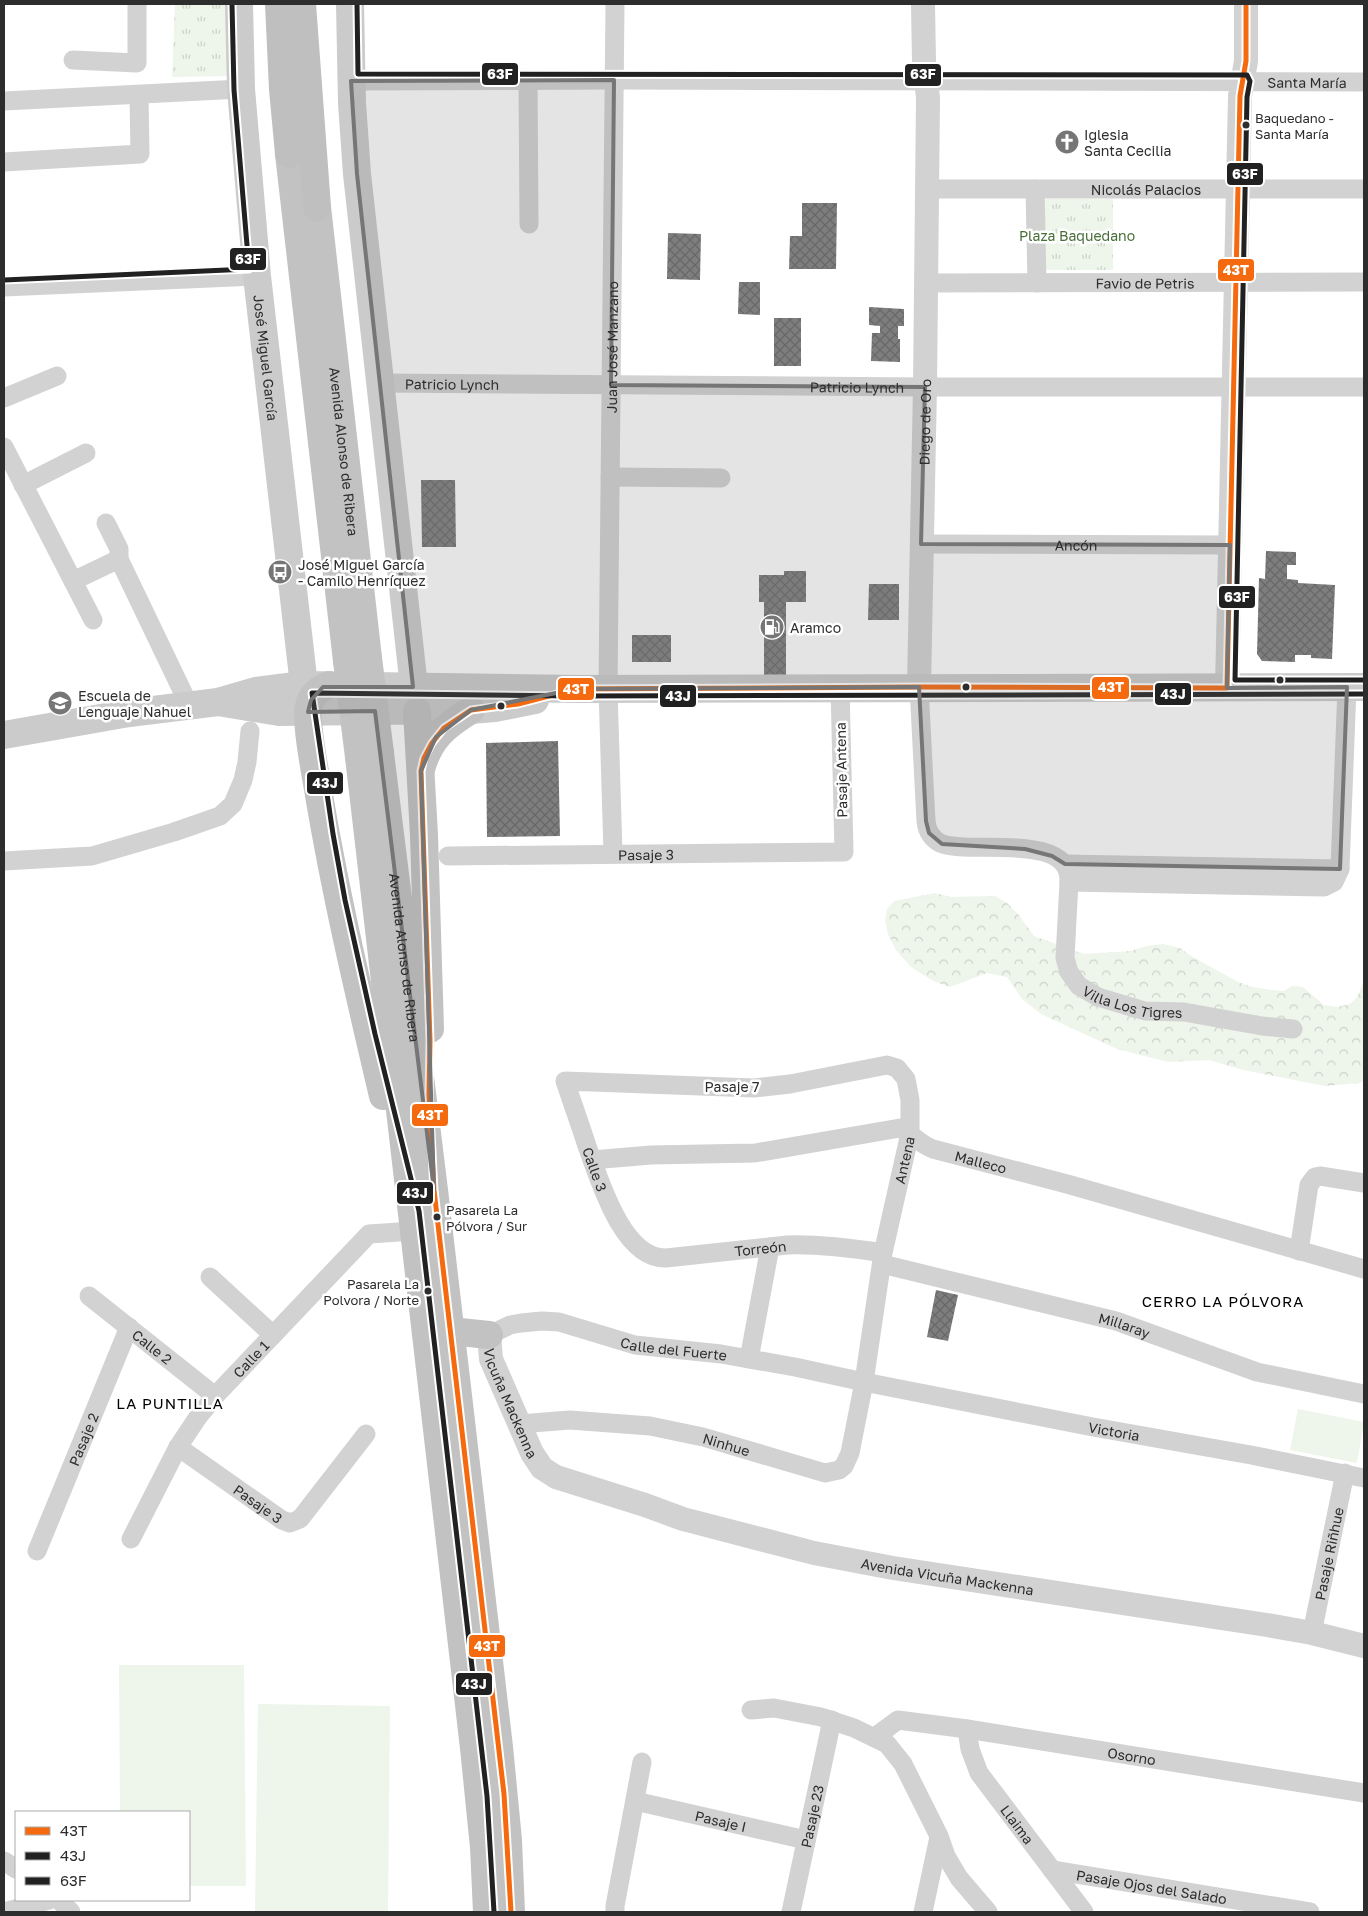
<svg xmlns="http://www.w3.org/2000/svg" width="1368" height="1916" viewBox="0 0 1368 1916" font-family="'Golos Text',sans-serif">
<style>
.grass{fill:#eef5ea}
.forest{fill:url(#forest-crowns)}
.park{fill:url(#park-tufts)}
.building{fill:url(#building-cross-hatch)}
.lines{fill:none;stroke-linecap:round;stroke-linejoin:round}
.minor{stroke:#d2d2d2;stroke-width:19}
.tertiary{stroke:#d2d2d2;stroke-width:24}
.secondary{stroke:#cbcbcb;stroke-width:28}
.trunk{stroke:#c2c2c2;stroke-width:28}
.motorway{stroke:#bfbfbf;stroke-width:28}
.trunk-bridge{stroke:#c2c2c2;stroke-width:28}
.bus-1-casing{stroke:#fff;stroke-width:9}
.bus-2-casing{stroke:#fff;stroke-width:9}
.bus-3-casing{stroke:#fff;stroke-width:9}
.bus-1{stroke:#f56a0f;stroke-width:5}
.bus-2{stroke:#212121;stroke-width:5}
.bus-3{stroke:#212121;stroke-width:5}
.marked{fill:#767676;fill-opacity:0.2;stroke:#767676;stroke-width:4;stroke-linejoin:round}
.bus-dot{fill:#2d2d2d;stroke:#fff;stroke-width:2}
.labels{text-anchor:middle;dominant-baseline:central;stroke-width:5;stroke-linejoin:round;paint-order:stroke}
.bus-label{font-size:13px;fill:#2d2d2d;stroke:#fff;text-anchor:start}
.street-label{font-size:14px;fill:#2d2d2d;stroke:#fff}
.poi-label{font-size:14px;fill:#2d2d2d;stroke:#fff;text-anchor:start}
.park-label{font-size:14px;fill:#486d37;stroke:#fff}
.neighbourhood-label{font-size:15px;letter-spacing:1px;fill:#000;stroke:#fff}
.line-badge{stroke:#fff;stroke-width:2}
.badge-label{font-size:14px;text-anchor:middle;font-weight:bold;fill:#fff}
</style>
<defs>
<pattern id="forest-crowns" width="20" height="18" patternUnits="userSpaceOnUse" patternTransform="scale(1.25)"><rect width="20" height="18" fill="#eef5ea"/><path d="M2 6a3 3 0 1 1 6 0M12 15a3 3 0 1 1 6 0" fill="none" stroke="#ccd2c9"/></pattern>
<pattern id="park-tufts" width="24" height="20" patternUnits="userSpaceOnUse" patternTransform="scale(1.25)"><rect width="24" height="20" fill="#eef5ea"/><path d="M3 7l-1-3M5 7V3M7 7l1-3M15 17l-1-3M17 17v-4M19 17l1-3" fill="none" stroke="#ccd2c9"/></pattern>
<pattern id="building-cross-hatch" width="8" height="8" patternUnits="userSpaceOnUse" patternTransform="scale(1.25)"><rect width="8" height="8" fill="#7e7e7e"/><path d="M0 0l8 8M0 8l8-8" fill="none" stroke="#686868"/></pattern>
</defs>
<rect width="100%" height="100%" fill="#fff"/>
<!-- grass -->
<path class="grass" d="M1298,1409L1364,1422L1357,1463L1290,1450Z
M119,1665H244L246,1886H189V1812H120Z
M258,1704L390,1706L388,1912H255Z"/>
<!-- forest -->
<path class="forest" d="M935,893L951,897L995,896L1007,903L1018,914L1034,936L1084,954L1130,951L1147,946L1163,944L1180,948L1191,956L1238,982L1252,987L1271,990L1284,991L1292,986L1303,987L1324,1005L1337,1007L1350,1004L1357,997L1364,981V1080L1360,1083L1325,1086L1243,1070L1209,1060L1168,1062L1117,1049L1041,1014L1022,999L1007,977L987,973L950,987L933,981L911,967L896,950L888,934L885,920L887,909L894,901Z"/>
<!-- park -->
<path class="park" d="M175,4H228L229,76L172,77Z
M1041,199H1113V270H1041Z"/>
<!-- building -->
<path class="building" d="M802,203H837L836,269H789L790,236H802Z
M668,233L701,234L700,280L667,279Z
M739,282H760V315L738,314Z
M869,307L904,309V326H898V339H900V362L871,361L872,333H880V326L869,325Z
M774,318H801V366H774Z
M421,480H455L456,547H422Z
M1266,551L1296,552V565H1287V579L1298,580V583L1335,585L1332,659L1311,658V655H1295V662L1262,661L1257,654L1259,578L1265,579Z
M784,571H806V602H786V675H764V602H759V575H784Z
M869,584H899V620H868Z
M632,635H671V662H632Z
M558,741L560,836L487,837L486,743Z
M936,1290L958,1295L948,1341L927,1337Z"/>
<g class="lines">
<!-- minor -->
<g class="minor">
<path d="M73,60L137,63V4"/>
<path d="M528,80L529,224"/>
<path id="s1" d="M351,81L614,80L1364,82"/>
<path d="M4,101L241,89"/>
<path d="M4,162L140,154L139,96"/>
<path id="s2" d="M927,189H1364"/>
<path d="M1035,189L1037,283"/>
<path id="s3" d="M926,283L1364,282"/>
<path d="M4,287L257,276"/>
<path id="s4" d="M381,383L925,387H1364"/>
<path d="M4,398L57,376"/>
<path d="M4,447L93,620"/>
<path d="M610,477L721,478"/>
<path d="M23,485L86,453"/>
<path d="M106,523L119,549V559"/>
<path id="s5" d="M921,544L1230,545"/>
<path d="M73,581L119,559L189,705"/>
<path d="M919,687L926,821C927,831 931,838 940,843C967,856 1071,830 1069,882L1324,887L1334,882L1340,869L1347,687"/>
<path id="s6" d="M613,853L608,689L615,4"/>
<path id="s7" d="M448,856L844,852L840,688"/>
<path d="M4,861L92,856L174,832L220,816L233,804L243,780L247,762L250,731"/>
<path d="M1065,864L1340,869"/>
<path id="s8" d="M1069,882L1065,958L1069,972L1079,986L1098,997L1145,1011L1184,1012L1262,1026L1293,1029"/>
<path id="s9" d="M592,1160L651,1155L755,1153L900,1128C912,1134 921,1145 933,1149L1067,1184L1364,1269"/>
<path d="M1299,1251L1309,1185L1315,1177L1320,1176L1364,1183"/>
<path id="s10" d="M882,1264L1116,1321L1257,1372L1364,1394"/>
<path d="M210,1277L273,1335"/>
<path id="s11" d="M89,1296L215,1396"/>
<path id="s12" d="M489,1335L510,1325L521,1323L542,1321L559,1322L635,1345L721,1354L795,1367L864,1382L1093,1427L1251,1455L1364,1478"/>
<path d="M749,1359L770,1247"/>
<path id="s13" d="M519,1424L570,1420L650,1426L703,1437L825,1473L839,1470L844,1466L850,1453L864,1382L883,1253L910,1133V1100L906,1079L897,1068L887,1065L790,1084L754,1088L565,1081C572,1102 580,1124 587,1146C599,1178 622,1259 666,1258L787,1245C819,1244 851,1248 883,1253"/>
<path id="s14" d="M178,1447L282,1520L290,1523L300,1519L366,1434"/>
<path id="s15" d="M131,1539L178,1447L198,1417L215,1396L369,1234L414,1231"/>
<path id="s16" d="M37,1551L129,1327"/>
<path id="s17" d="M1312,1633L1345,1473"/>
<path d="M751,1710L774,1708L821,1717L854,1728L887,1744L903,1764L939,1836L946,1856L959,1878L988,1912"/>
<path id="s18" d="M967,1729L970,1749L979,1773L1084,1912"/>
<path id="s19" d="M875,1737L898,1720L967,1729L1364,1793"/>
<path id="s20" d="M635,1801L806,1840"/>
<path d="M4,1861L16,1869"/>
<path id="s21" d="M1052,1870L1310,1912"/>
<path d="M59,1900L71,1912"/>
<path d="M4,1912L49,1900"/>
<path d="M615,1912V1906L642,1762"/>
<path id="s22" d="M791,1912L832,1720"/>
<path d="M923,1912L939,1837"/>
</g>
<!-- tertiary -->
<g class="tertiary">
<path id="s23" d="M919,687L925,387L928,98L924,62L923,4"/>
<path d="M1227,688L1240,96L1246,61V4"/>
<path id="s24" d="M489,1335L491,1359L532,1453L542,1468L556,1477L645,1505L683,1519L814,1553L893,1568L1267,1625L1312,1633L1364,1646"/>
</g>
<!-- secondary -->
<g class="secondary">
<path id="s25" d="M239,4L241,89L257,276L306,703"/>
<path d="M350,4L352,103L357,174L416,705"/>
<path d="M224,703L279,712L471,710L495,708L535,700"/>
<path d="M4,735L129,713L218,702L256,691L303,685L576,689L1364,687"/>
</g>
<!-- trunk -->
<g class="trunk">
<path d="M289,154L347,661"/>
<path id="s26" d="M317,207L368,658"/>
<path d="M329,685C319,689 311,696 309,706C305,719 315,772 318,789C335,892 359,994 383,1096"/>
<path d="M417,711L424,835L430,1029"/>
<path id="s27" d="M380,753L434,1190L499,1747L508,1840L511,1912"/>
<path d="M359,757L474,1748L484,1847L487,1912"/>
<path d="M421,769C430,738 444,727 471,710"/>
<path d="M450,1331L489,1335"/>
</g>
<!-- motorway -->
<path class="motorway" d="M279,4L283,89L289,154
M302,4L317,207"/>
<!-- trunk-bridge -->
<path class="trunk-bridge" d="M368,658L380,753
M347,661L359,757"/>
<defs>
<path id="bus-1" d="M511,1912L504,1794L434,1190L429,1095L430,1041L421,771L424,758L432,743L444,728L471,710L518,704L576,689L919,687L1227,688L1240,96L1246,61V4"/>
<path id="bus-2" d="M494,1912L487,1796L419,1211L375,1034L345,900L333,834L312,693L576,696L1364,694"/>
<path id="bus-3" d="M357,4L358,74L1247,75L1250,81L1247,97L1235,680H1364
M4,280L249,269L234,90L232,4"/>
</defs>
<!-- bus-1 casing -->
<use href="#bus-1" class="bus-1-casing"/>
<!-- bus-2 casing -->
<use href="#bus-2" class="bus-2-casing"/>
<!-- bus-3 casing -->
<use href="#bus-3" class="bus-3-casing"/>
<!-- bus-1 -->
<use href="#bus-1" class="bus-1"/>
<!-- bus-2 -->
<use href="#bus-2" class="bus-2"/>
<!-- bus-3 -->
<use href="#bus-3" class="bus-3"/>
</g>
<!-- marked area -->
<path class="marked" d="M614,80L611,385L925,387L921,544L1230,545L1227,688L1347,687L1340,869L1065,864L1052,856L1025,849L942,844L929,833L926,821L919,687L576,689L471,710L436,737L421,771L434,1190L375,711L308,712L311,700L323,687H413L357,174L351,81Z"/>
<!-- icons -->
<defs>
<symbol id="church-disc" viewBox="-11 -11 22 22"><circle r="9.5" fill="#767676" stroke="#fff"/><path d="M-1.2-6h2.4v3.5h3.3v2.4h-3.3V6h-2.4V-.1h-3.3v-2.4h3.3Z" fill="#fff"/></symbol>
<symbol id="bus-disc" viewBox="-11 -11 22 22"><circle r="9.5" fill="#767676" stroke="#fff"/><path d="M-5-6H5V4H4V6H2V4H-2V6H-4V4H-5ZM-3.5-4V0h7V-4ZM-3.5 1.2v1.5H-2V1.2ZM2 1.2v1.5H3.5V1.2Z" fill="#fff"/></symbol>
<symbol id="fuel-disc" viewBox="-11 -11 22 22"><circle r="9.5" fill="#767676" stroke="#fff"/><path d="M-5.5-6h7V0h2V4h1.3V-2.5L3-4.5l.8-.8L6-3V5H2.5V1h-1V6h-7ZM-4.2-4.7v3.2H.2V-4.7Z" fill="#fff"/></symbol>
<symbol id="school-disc" viewBox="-11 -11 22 22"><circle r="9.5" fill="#767676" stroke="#fff"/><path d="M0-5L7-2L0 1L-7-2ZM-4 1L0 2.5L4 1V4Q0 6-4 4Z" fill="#fff"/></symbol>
</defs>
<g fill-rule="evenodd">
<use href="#church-disc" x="1053" y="128" width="28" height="28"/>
<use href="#bus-disc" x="266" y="558" width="28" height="28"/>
<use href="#fuel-disc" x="758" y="613" width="28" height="28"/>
<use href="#school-disc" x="46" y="689" width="28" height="28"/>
</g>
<!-- markers -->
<g class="bus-dot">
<circle cx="1246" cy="125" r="4.5"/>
<circle cx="1280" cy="680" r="4.5"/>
<circle cx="966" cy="687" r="4.5"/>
<circle cx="501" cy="706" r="4.5"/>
<circle cx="437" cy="1217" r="4.5"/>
<circle cx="428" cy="1291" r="4.5"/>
</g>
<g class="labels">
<!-- bus labels -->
<g class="bus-label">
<text x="1255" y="118">Baquedano -<tspan x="1255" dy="16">Santa María</tspan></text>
<text x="446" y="1210">Pasarela La<tspan x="446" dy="16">Pólvora / Sur</tspan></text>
<text x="419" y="1284" text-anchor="end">Pasarela La<tspan x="419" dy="16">Polvora / Norte</tspan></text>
</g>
<!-- street labels -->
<g class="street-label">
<text stroke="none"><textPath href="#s1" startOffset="956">Santa María</textPath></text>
<text stroke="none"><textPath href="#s2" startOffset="219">Nicolás Palacios</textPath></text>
<text stroke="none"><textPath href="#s3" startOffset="219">Favio de Petris</textPath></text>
<text stroke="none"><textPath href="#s6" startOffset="506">Juan José Manzano</textPath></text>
<text stroke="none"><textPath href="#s25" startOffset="355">José Miguel García</textPath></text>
<text stroke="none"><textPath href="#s4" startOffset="71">Patricio Lynch</textPath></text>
<text stroke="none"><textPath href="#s4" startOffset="476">Patricio Lynch</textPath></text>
<text stroke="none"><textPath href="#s23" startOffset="265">Diego de Oro</textPath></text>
<text stroke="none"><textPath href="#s26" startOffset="246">Avenida Alonso de Ribera</textPath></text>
<text stroke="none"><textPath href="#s5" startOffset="155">Ancón</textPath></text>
<text transform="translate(841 770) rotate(-91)">Pasaje Antena</text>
<text stroke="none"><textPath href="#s7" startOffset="198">Pasaje 3</textPath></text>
<text stroke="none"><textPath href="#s27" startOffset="206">Avenida Alonso de Ribera</textPath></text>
<text stroke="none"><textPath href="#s8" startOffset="165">Villa Los Tigres</textPath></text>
<text x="732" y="1086">Pasaje 7</text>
<text stroke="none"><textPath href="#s13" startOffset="646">Antena</textPath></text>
<text stroke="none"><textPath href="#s9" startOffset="399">Malleco</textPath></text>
<text stroke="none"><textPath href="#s13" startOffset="1170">Calle 3</textPath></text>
<text stroke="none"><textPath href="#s13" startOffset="1385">Torreón</textPath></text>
<text stroke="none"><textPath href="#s10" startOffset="250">Millaray</textPath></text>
<text stroke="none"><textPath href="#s11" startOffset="81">Calle 2</textPath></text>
<text stroke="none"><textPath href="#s12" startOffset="191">Calle del Fuerte</textPath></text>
<text stroke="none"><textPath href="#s15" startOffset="218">Calle 1</textPath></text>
<text stroke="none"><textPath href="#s24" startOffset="72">Vicuña Mackenna</textPath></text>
<text stroke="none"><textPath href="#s12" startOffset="639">Victoria</textPath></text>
<text stroke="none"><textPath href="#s16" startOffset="121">Pasaje 2</textPath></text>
<text stroke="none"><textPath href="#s13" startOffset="210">Ninhue</textPath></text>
<text stroke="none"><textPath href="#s14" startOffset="98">Pasaje 3</textPath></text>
<text stroke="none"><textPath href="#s17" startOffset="81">Pasaje Riñhue</textPath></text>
<text stroke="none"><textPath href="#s24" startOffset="566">Avenida Vicuña Mackenna</textPath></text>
<text stroke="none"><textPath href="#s19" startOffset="265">Osorno</textPath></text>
<text stroke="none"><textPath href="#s22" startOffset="98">Pasaje 23</textPath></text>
<text stroke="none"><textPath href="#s20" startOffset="88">Pasaje I</textPath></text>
<text stroke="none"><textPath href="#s18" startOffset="110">Llaima</textPath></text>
<text stroke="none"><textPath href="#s21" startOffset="101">Pasaje Ojos del Salado</textPath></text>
</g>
<!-- poi labels -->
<g class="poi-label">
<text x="1084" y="134">Iglesia<tspan x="1084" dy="16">Santa Cecilia</tspan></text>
<text x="298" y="564">José Miguel García<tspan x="298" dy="16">- Camilo Henríquez</tspan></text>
<text x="790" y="627">Aramco</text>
<text x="78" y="695">Escuela de<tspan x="78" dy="16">Lenguaje Nahuel</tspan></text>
</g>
<!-- park labels -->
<g class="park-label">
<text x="1077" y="235">Plaza Baquedano</text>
</g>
<!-- neighbourhood labels -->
<g class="neighbourhood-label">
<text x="1223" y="1301">CERRO LA PÓLVORA</text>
<text x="170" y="1403">LA PUNTILLA</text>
</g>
</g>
<g class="line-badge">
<rect x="481" y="62" width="38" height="24" rx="5" fill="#212121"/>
<rect x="904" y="63" width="38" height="24" rx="5" fill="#212121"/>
<rect x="1226" y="162" width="38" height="24" rx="5" fill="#212121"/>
<rect x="229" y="247" width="38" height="24" rx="5" fill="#212121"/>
<rect x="1217" y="258" width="38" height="24" rx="5" fill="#f56a0f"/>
<rect x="1218" y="585" width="38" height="24" rx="5" fill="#212121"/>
<rect x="1091" y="676" width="39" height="24" rx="5" fill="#f56a0f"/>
<rect x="557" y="677" width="38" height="24" rx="5" fill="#f56a0f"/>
<rect x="1154" y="682" width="38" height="24" rx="5" fill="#212121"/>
<rect x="659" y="684" width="38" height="24" rx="5" fill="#212121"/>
<rect x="306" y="771" width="38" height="24" rx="5" fill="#212121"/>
<rect x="411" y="1103" width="38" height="24" rx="5" fill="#f56a0f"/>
<rect x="396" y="1181" width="38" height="24" rx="5" fill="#212121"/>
<rect x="468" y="1634" width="38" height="24" rx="5" fill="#f56a0f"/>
<rect x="455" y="1672" width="38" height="24" rx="5" fill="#212121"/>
</g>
<g class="badge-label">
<text x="500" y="79">63F</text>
<text x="923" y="79">63F</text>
<text x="1245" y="179">63F</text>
<text x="248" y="264">63F</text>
<text x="1236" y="275">43T</text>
<text x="1237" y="602">63F</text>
<text x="1111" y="692">43T</text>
<text x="576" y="694">43T</text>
<text x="1173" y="699">43J</text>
<text x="678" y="701">43J</text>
<text x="325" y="788">43J</text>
<text x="430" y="1120">43T</text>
<text x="415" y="1198">43J</text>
<text x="487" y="1651">43T</text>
<text x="474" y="1689">43J</text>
</g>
<!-- border -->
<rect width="1368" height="1916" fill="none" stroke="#2d2d2d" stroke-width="10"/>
<!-- legend -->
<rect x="15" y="1811" width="175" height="90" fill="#ffffff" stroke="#ababab"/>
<rect x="25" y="1827" width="25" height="8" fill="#f56a0f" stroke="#ababab"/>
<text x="60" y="1836" font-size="15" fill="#2d2d2d">43T</text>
<rect x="25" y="1852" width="25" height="8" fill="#212121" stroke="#ababab"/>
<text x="60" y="1861" font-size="15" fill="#2d2d2d">43J</text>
<rect x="25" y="1877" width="25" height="8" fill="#212121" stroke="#ababab"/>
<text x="60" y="1886" font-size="15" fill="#2d2d2d">63F</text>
</svg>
